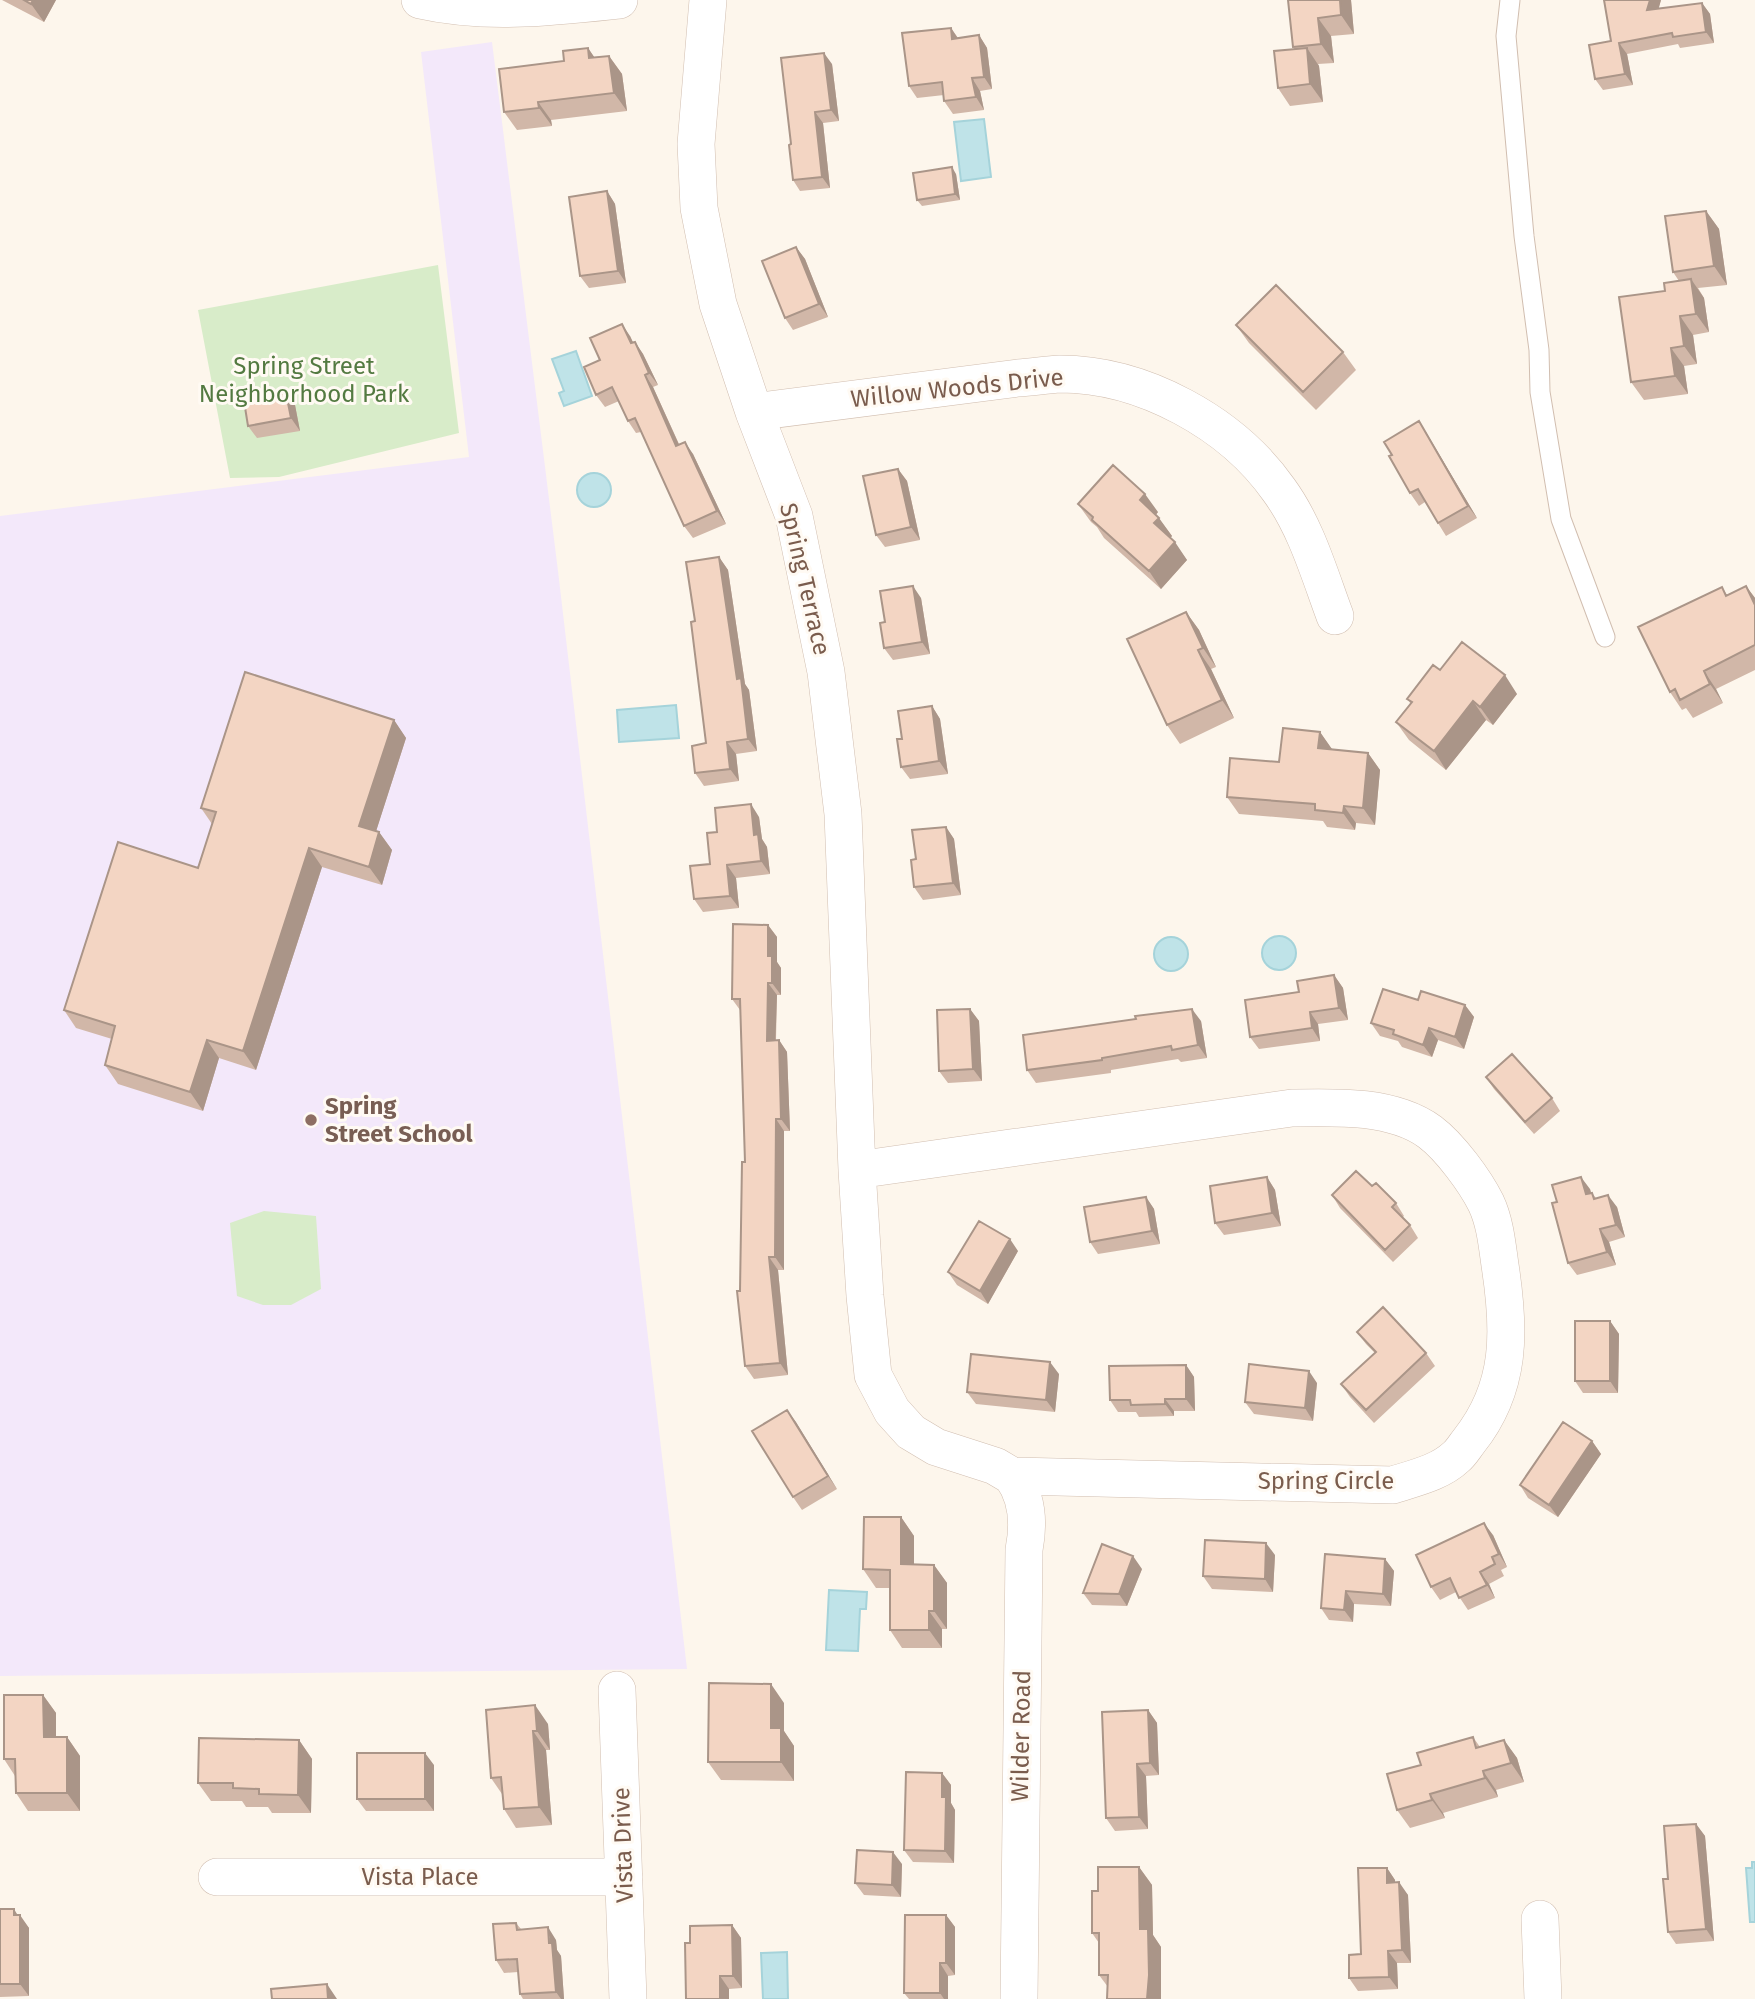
<svg xmlns="http://www.w3.org/2000/svg" width="1755" height="1999" viewBox="0 0 1755 1999" font-family="'Fira Sans',sans-serif">
<style>
.education{fill:#f3e8fa}
.green{fill:#d8ecc9}
.water{fill:#bfe3e8;stroke:#a5d3da;stroke-width:2}
.lines{fill:none;stroke-linecap:round;stroke-linejoin:round}
.lane-casing{stroke:#d1beb0;stroke-width:21}
.street-casing{stroke:#d1beb0;stroke-width:38}
.lane{stroke:#fff;stroke-width:19}
.street{stroke:#fff;stroke-width:37}
.wall{fill:#d1b7a8}
.shaded-wall{fill:#aa9588}
.building{fill:#f3d5c3;stroke:#aa9588;stroke-width:2}
.education-dot{fill:#8d6e63;stroke:#fffaf3;stroke-width:2.5}
.labels{text-anchor:middle;dominant-baseline:central;stroke-width:6;stroke-linejoin:round;paint-order:stroke}
.park-label{font-size:24px;fill:#537a41;stroke:#fffaf3}
.street-label{font-size:24px;fill:#7a5c4d;stroke:#fffaf3}
.education-label{font-size:24px;font-weight:bold;fill:#785e54;stroke:#fffaf3;text-anchor:start}
</style>
<rect width="100%" height="100%" fill="#fdf6ec"/>
<!-- education -->
<path class="education" d="M492,42L558,571L687,1669L0,1676V516L469,457L421,52Z"/>
<!-- green -->
<path class="green" d="M438,265L459,433L279,477L230,478L198,310Z
M264,1211L316,1216L321,1289L291,1305H263L237,1296L230,1223Z"/>
<!-- water -->
<path class="water" d="M984,119L991,177L961,181L954,122Z
M576,351L592,396L564,406L559,393L564,391L552,359Z
M577 490a17 17 0 1 1 34 0a17 17 0 1 1-34 0Z
M676,705L679,738L619,742L617,710Z
M1262 953a17 17 0 1 1 34 0a17 17 0 1 1-34 0Z
M1154 954a17 17 0 1 1 34 0a17 17 0 1 1-34 0Z
M829,1590L867,1592L866,1609H860L858,1651L826,1650Z
M1752,1862H1755V1922H1750L1746,1868H1752Z
M787,1952L788,1999H763L761,1953Z"/>
<g class="lines">
<defs>
<path id="lane" d="M1510,0L1506,36L1524,236L1539,350L1540,392L1561,519L1605,637"/>
<path id="street" d="M420,0C486,15 553,7 619,0
M708,0L696,144L699,208L718,304L754,412L794,516L826,672L843,814L857,1170L865,1296L873,1375L892,1411L911,1432L936,1447L995,1466L1012,1476L1393,1485C1414,1478 1439,1473 1456,1457C1461,1453 1465,1446 1469,1441C1512,1387 1510,1330 1500,1265C1497,1244 1495,1222 1486,1203C1475,1181 1450,1147 1430,1132C1393,1105 1336,1107 1292,1108L857,1170
M754,412L1018,378C1032,377 1046,375 1060,374C1143,374 1232,423 1279,490C1306,527 1319,573 1335,616
M1012,1476C1028,1498 1029,1524 1024,1550L1019,1999
M617,1690L628,1999
M217,1877H624
M1540,1919L1543,1999"/>
</defs>
<!-- lane casing -->
<use href="#lane" class="lane-casing"/>
<!-- street casing -->
<use href="#street" class="street-casing"/>
<!-- lane -->
<use href="#lane" class="lane"/>
<!-- street -->
<use href="#street" class="street"/>
</g>
<!-- wall -->
<path class="wall" d="M2,0H56L44,22Z
M1288,0H1351L1354,34L1331,36L1334,63L1318,64L1319,66L1323,102L1290,106L1278,88L1294,49L1293,47Z
M1661,0L1658,9L1702,3L1710,14L1714,43L1680,48L1678,44L1627,54L1633,85L1603,90L1595,79L1611,41Z
M951,28L958,38L979,35L987,48L992,89L980,91L984,110L953,114L944,101V95L917,98L909,86Z
M588,48L594,57L609,56L622,74L627,111L551,120L552,126L517,130L504,112L564,61Z
M832,64L839,121L823,123L830,188L800,191L793,180L791,144Z
M956,174L960,200L922,206L917,200Z
M607,191L615,204L626,283L589,288L580,276Z
M1706,211L1719,229L1727,285L1698,288L1704,298L1709,332L1693,335L1697,364L1684,366L1688,394L1644,400L1631,382L1665,291L1679,281L1673,272Z
M796,247L805,259L828,317L793,330L785,318Z
M1236,325L1343,352L1356,370L1316,410L1249,343Z
M630,336L633,342H635L643,354L658,385L653,387L679,444L693,454L726,524L693,538L684,526L641,432L636,433L628,421L619,401L605,407L596,395L600,360Z
M286,393L295,405L300,431L257,438L248,426Z
M1419,421L1427,434L1477,518L1446,536L1425,502L1419,506L1410,493L1392,455Z
M898,469L907,481L920,540L885,547L876,535Z
M1078,504L1158,512L1156,515L1172,536L1170,538L1187,560L1161,589L1104,538L1097,527L1091,522Z
M719,557L728,570L745,684L749,690L757,751L736,754L739,781L704,786L695,773L706,743L695,621Z
M1746,586L1755,598V670L1716,689L1723,703L1693,718L1686,708L1682,710L1670,692L1722,587L1727,595Z
M921,598L930,654L893,660L884,648L885,622Z
M1186,612L1199,630L1216,667L1211,669L1234,718L1180,744L1167,725Z
M1440,670L1517,694L1493,725L1486,720L1446,770L1409,740L1396,722L1411,704L1407,699Z
M932,706L940,719L948,774L910,779L901,767L902,739Z
M394,720L406,738L376,831L379,832L392,850L382,885L322,867L256,1070L219,1058L203,1111L118,1084L105,1065L112,1039L76,1028L64,1010L198,868L212,824L201,808Z
M1320,732L1332,750L1368,753L1380,770L1375,825L1356,823L1355,830L1327,827L1323,821L1239,814L1227,797L1279,762Z
M759,817L762,839L767,847L770,874L736,878L739,908L703,912L694,899L710,864L717,832Z
M946,827L954,839L961,895L923,900L914,887L916,859Z
M768,925L777,937V962L781,968V995H777L776,1040H779L787,1052L790,1131H784V1270H778L788,1375L754,1379L745,1366L740,1291L745,1162L740,1010L732,999Z
M1334,975L1343,988L1348,1020L1318,1024L1320,1041L1259,1049L1250,1037L1299,992Z
M1418,1000L1465,1005L1474,1017L1464,1049L1438,1040L1432,1057L1402,1047L1398,1041L1380,1036L1371,1023Z
M970,1009L979,1021L982,1081L948,1083L939,1071Z
M1201,1021L1207,1058L1181,1062L1178,1059L1111,1070V1073L1036,1083L1027,1070Z
M1486,1077L1552,1098L1560,1111L1534,1134L1494,1089Z
M1267,1177L1275,1190L1281,1226L1224,1235L1215,1223Z
M1372,1186L1396,1203L1404,1216L1402,1218L1410,1225L1418,1238L1393,1262L1340,1208L1332,1195Z
M1590,1189L1591,1193H1592L1596,1198L1617,1207L1625,1237L1609,1242L1616,1265L1577,1275L1568,1263Z
M1146,1197L1154,1209L1160,1244L1098,1254L1090,1242Z
M1018,1251L988,1304L957,1285L948,1272Z
M1610,1321L1619,1334L1618,1393H1583L1575,1381Z
M1357,1332L1426,1353L1435,1366L1374,1423L1350,1397L1341,1384L1375,1353L1366,1344Z
M1186,1365L1194,1377L1195,1411H1174V1416L1139,1417L1136,1412H1118L1110,1400Z
M1059,1374L1055,1412L976,1404L967,1392Z
M1317,1383L1313,1421L1254,1414L1245,1402Z
M787,1410L837,1489L802,1510L793,1497Z
M1592,1441L1601,1454L1558,1517L1528,1498L1520,1485Z
M901,1517L914,1536V1565H934L947,1583V1629H942V1648H902L890,1630V1588H876L863,1569Z
M1493,1535L1507,1567L1501,1570L1504,1576L1489,1584L1495,1598L1468,1610L1456,1592L1440,1600L1431,1587Z
M1275,1555L1273,1592L1212,1589L1203,1576Z
M1385,1559L1394,1571L1391,1606L1354,1604L1353,1622L1329,1620L1321,1608Z
M1142,1569L1127,1606L1092,1605L1083,1593Z
M43,1695L56,1713V1737H67L80,1756V1811H28L16,1793L15,1776L4,1759Z
M784,1703V1731L794,1746V1781L721,1780L708,1762Z
M486,1710L548,1724L550,1750H546L552,1825L516,1828L504,1809L502,1794L491,1778Z
M1148,1710L1157,1723L1159,1775L1146,1776L1148,1829L1115,1831L1106,1818Z
M1473,1737L1480,1747L1504,1740L1517,1758L1524,1782L1496,1790L1498,1797L1443,1813L1445,1818L1410,1828L1397,1810L1421,1765Z
M299,1740L312,1759L311,1813H272L268,1807H246L242,1801H211L198,1783Z
M434,1765V1811H366L357,1799Z
M942,1773L951,1785V1803L955,1810L954,1863L913,1862L904,1850Z
M1696,1824L1705,1836L1714,1941L1676,1944L1668,1932V1879Z
M902,1864L901,1897L864,1895L855,1883Z
M1139,1867L1152,1885L1153,1935L1161,1947V1999H1107L1108,1987L1099,1975V1943L1092,1933L1098,1891Z
M1387,1868L1395,1880V1882L1408,1895L1411,1963H1397L1398,1989L1358,1991L1349,1978L1361,1954Z
M0,1909L18,1915L29,1928V1996L0,1997Z
M946,1915L955,1927V1975L948,1976V1999H909L904,1993Z
M516,1923L521,1929L556,1940L557,1950L561,1956L564,1999H523L520,1994L518,1972L504,1973L496,1960Z
M732,1925L741,1938L742,1988L729,1989V1999H686L690,1943Z"/>
<!-- shaded-wall -->
<path class="shaded-wall" d="M33,0H56L44,22L31,4Z
M1340,0H1351L1354,34L1341,15Z
M1650,0H1661L1655,22L1647,10Z
M1702,3L1710,14L1714,43L1706,32Z
M1318,18L1331,36L1334,63L1321,44Z
M951,28L959,40L952,39Z
M979,35L987,48L992,89L984,77Z
M1619,43L1627,54L1633,85L1625,74Z
M588,48L601,67L589,58Z
M1307,48L1319,66L1323,102L1310,84Z
M824,53L832,64L839,121L831,110Z
M609,56L622,74L627,111L614,93Z
M972,78L980,91L984,110L976,97Z
M538,102L551,120L552,126L539,108Z
M815,112L823,123L830,188L822,177Z
M952,167L956,174L960,200L955,194Z
M607,191L615,204L626,283L618,271Z
M1706,211L1719,229L1727,285L1714,266Z
M796,247L805,259L828,317L819,304Z
M1691,279L1704,298L1709,332L1696,314Z
M1680,316L1693,335L1697,364L1684,346Z
M622,324L630,336L639,356L631,343Z
M635,342L643,354L658,385L649,373Z
M1671,348L1684,366L1688,394L1675,376Z
M645,375L653,387L685,458L676,446Z
M286,393L295,405L300,431L291,418Z
M1419,421L1427,434L1477,518L1468,506Z
M685,442L693,454L726,524L717,511Z
M898,469L907,481L920,540L911,527Z
M1145,494L1158,512L1152,519L1140,500Z
M1159,518L1172,536L1167,542L1154,523Z
M1175,542L1187,560L1161,589L1149,571Z
M719,557L728,570L745,684L749,690L757,751L748,739L737,679Z
M913,586L921,598L930,654L922,642Z
M1746,586L1755,598V605Z
M1186,612L1199,630L1216,667L1203,648Z
M1198,650L1211,669L1234,718L1222,700Z
M1704,671L1716,689L1723,703L1710,684Z
M1505,675L1517,694L1493,725L1480,707Z
M1473,701L1486,720L1446,770L1434,751Z
M932,706L940,719L948,774L939,761Z
M394,720L406,738L372,844L359,826Z
M1320,732L1332,749L1330,766L1318,748Z
M727,742L736,754L739,781L730,769Z
M1368,753L1380,770L1375,825L1363,808Z
M751,804L759,817L762,839L767,847L770,874L761,861L754,835Z
M1344,806L1356,823L1355,830L1343,813Z
M946,827L954,839L961,895L953,883Z
M379,832L392,850L382,885L369,867Z
M309,848L322,867L256,1070L243,1051Z
M727,865L736,878L739,908L730,896Z
M768,925L777,937V962L781,968V995L772,983L768,956Z
M1334,975L1343,988L1348,1020L1339,1008Z
M768,983L777,995L775,1053L767,1041Z
M1465,1005L1474,1017L1464,1049L1455,1037Z
M970,1009L979,1021L982,1081L973,1069Z
M1192,1009L1201,1021L1207,1058L1198,1045Z
M1310,1012L1318,1024L1320,1041L1312,1028Z
M1429,1028L1438,1040L1432,1057L1423,1045Z
M207,1040L219,1058L203,1111L190,1092Z
M779,1040L787,1052L790,1131L781,1119Z
M776,1119L784,1131V1270L775,1257Z
M1267,1177L1275,1190L1281,1226L1272,1213Z
M1581,1177L1590,1189L1595,1207L1586,1194Z
M1608,1195L1617,1207L1625,1237L1616,1225Z
M1146,1197L1154,1209L1160,1244L1152,1231Z
M1600,1229L1609,1242L1616,1265L1607,1252Z
M1010,1239L1018,1251L988,1304L980,1291Z
M769,1257L778,1270L788,1375L780,1363Z
M1610,1321L1619,1334L1618,1393L1610,1381Z
M1050,1362L1059,1374L1055,1412L1046,1400Z
M1186,1365L1194,1377L1195,1411L1186,1399Z
M1309,1371L1317,1383L1313,1421L1305,1408Z
M1165,1399L1174,1411V1416L1165,1404Z
M787,1410L796,1422L837,1489L828,1476Z
M1592,1441L1601,1454L1558,1517L1549,1505Z
M901,1517L914,1536V1583L901,1564Z
M1484,1523L1493,1535L1507,1567L1499,1554Z
M1266,1543L1275,1555L1273,1592L1265,1579Z
M1133,1556L1142,1569L1127,1606L1119,1594Z
M1385,1559L1394,1571L1391,1606L1383,1594Z
M934,1565L947,1583V1629L934,1611Z
M1480,1572L1489,1584L1495,1598L1487,1585Z
M1346,1591L1354,1604L1353,1622L1344,1610Z
M929,1611L942,1629V1648L929,1630Z
M771,1684L784,1703V1731L794,1746V1781L781,1762L771,1728Z
M43,1695L56,1713V1755L44,1737Z
M535,1705L548,1724L550,1750L537,1731Z
M1148,1710L1157,1723L1159,1775L1150,1763Z
M533,1731L546,1750L552,1825L539,1807Z
M67,1737L80,1756V1811L67,1793Z
M299,1740L312,1759L311,1813L298,1795Z
M1504,1740L1517,1758L1524,1782L1511,1763Z
M425,1753L434,1765V1811L425,1799Z
M1137,1764L1146,1776L1148,1829L1139,1817Z
M1483,1771L1496,1790L1498,1797L1485,1778Z
M942,1773L951,1785V1803L955,1810L954,1863L945,1851L942,1797Z
M1430,1794L1443,1813L1445,1818L1432,1800Z
M1696,1824L1705,1836L1714,1941L1706,1929Z
M893,1852L902,1864L901,1897L892,1885Z
M1139,1867L1152,1885L1153,1935L1161,1947V1999H1147L1140,1929Z
M1387,1868L1395,1880L1396,1895L1387,1883Z
M1399,1882L1408,1895L1411,1963L1402,1950Z
M14,1909L20,1919V1915L29,1928V1996L20,1984Z
M946,1915L955,1927V1975L946,1963Z
M732,1925L741,1938L742,1988L733,1976Z
M548,1927L556,1940L557,1950L561,1956L564,1999H561L556,1992Z
M1388,1951L1397,1963L1398,1989L1389,1977Z
M940,1963L948,1976V1999H944L940,1993Z
M720,1976L729,1989V1999H720Z
M327,1984L337,1999H328Z"/>
<!-- building -->
<path class="building" d="M24,0H33L31,4Z
M1288,0H1340L1341,15L1318,18L1321,44L1293,47Z
M1604,0H1650L1647,10L1702,3L1706,32L1673,37L1672,33L1619,43L1625,74L1595,79L1589,45L1611,41Z
M951,28L952,39L979,35L984,77L972,78L976,97L944,101L942,82L909,86L902,33Z
M588,48L589,58L609,56L614,93L538,102L539,108L504,112L499,69L564,61L563,51Z
M1307,48L1310,84L1278,88L1274,51Z
M824,53L831,110L815,112L822,177L793,180L789,145L791,144L781,58Z
M952,167L955,194L917,200L913,173Z
M607,191L618,271L580,276L569,197Z
M1706,211L1714,266L1673,272L1665,216Z
M796,247L819,304L785,318L762,261Z
M1691,279L1696,314L1680,316L1684,346L1671,348L1675,376L1631,382L1619,297L1665,291L1664,283Z
M1276,285L1343,352L1303,392L1236,325Z
M622,324L631,343L635,342L649,373L645,375L676,446L685,442L717,511L684,526L635,418L628,421L612,387L596,395L584,367L600,360L590,338Z
M286,393L291,418L248,426L244,401Z
M1419,421L1468,506L1438,523L1418,489L1410,493L1389,456L1392,455L1384,442Z
M1113,465L1145,494L1140,500L1159,518L1154,523L1175,542L1149,571L1092,520L1093,517L1078,504Z
M898,469L911,527L876,535L863,476Z
M719,557L737,679L741,678L748,739L727,742L730,769L695,773L692,746L706,743L691,622L695,621L686,562Z
M913,586L922,642L884,648L880,623L885,622L880,591Z
M1746,586L1755,605V645L1704,671L1710,684L1680,700L1675,689L1670,692L1638,627L1722,587L1726,596Z
M1186,612L1203,648L1198,650L1222,700L1167,725L1127,639Z
M1462,642L1505,675L1480,707L1473,701L1434,751L1396,722L1412,702L1407,699L1433,665L1440,670Z
M245,672L394,720L359,826L379,832L369,867L309,848L243,1051L207,1040L190,1092L105,1065L115,1026L64,1010L118,842L198,868L216,812L201,808Z
M932,706L939,761L901,767L897,739H902L898,711Z
M1283,728L1320,732L1318,748L1368,753L1363,808L1344,806L1343,813L1315,810V804L1227,797L1230,758L1279,762Z
M751,804L754,835L758,834L761,861L727,865L730,896L694,899L690,866L710,864L707,833L717,832L715,808Z
M946,827L953,883L914,887L911,860L916,859L912,830Z
M733,924L768,925V956H772V983H768L767,1041L779,1040L781,1119H776L775,1257H769L780,1363L745,1366L737,1291H740L742,1162H745L740,999H732Z
M1334,975L1339,1008L1310,1012L1312,1028L1250,1037L1245,1000L1299,992L1297,981Z
M1383,989L1418,1000L1421,991L1465,1005L1455,1037L1429,1028L1423,1045L1393,1034L1394,1030L1371,1023Z
M970,1009L973,1069L939,1071L937,1010Z
M1192,1009L1198,1045L1172,1050L1171,1046L1102,1058V1060L1027,1070L1023,1035L1136,1019L1135,1016Z
M1512,1054L1552,1098L1525,1122L1486,1077Z
M1356,1171L1372,1186L1376,1183L1396,1203L1392,1207L1410,1225L1385,1250L1332,1195Z
M1267,1177L1272,1213L1215,1223L1210,1186Z
M1581,1177L1586,1194L1592,1193L1594,1199L1608,1195L1616,1225L1600,1229L1607,1252L1568,1263L1552,1203L1557,1202L1552,1185Z
M1146,1197L1152,1231L1090,1242L1084,1207Z
M979,1221L1010,1239L980,1291L948,1272Z
M1383,1307L1426,1353L1366,1410L1341,1384L1376,1352L1357,1332Z
M1575,1321H1610V1381H1575Z
M971,1354L1050,1362L1046,1400L967,1392Z
M1249,1364L1309,1371L1305,1408L1245,1402Z
M1186,1365V1399H1165V1404L1131,1405L1130,1400H1110L1109,1366Z
M787,1410L828,1476L793,1497L752,1431Z
M1563,1422L1592,1441L1549,1505L1520,1485Z
M864,1517H901V1564L934,1565V1611H929V1630H890V1570L863,1569Z
M1484,1523L1499,1554L1492,1557L1495,1564L1480,1572L1487,1585L1459,1598L1450,1578L1431,1587L1416,1555Z
M1205,1540L1266,1543L1265,1579L1203,1576Z
M1102,1544L1133,1556L1119,1594L1083,1593Z
M1325,1554L1385,1559L1383,1594L1346,1591L1344,1610L1321,1608Z
M709,1683L771,1684V1728H781V1762H708Z
M4,1695H43L44,1737H67V1793H16L15,1759H4Z
M535,1705L537,1731H533L539,1807L504,1809L501,1777L491,1778L486,1710Z
M1148,1710L1150,1763L1137,1764L1139,1817L1106,1818L1102,1712Z
M1473,1737L1476,1748L1504,1740L1511,1763L1483,1771L1485,1778L1430,1794L1432,1800L1397,1810L1387,1774L1421,1765L1417,1753Z
M199,1738L299,1740L298,1795L259,1794V1789L233,1788V1783H198Z
M357,1753H425V1799H357Z
M906,1772L942,1773V1797H946L945,1851L904,1850Z
M1696,1824L1706,1929L1668,1932L1663,1879H1668L1664,1826Z
M857,1850L893,1852L892,1885L855,1883Z
M1098,1867H1139L1140,1929H1148L1149,1975L1147,1999H1107L1108,1975H1099V1933H1092V1891H1098Z
M1358,1868H1387V1883L1399,1882L1402,1950L1388,1951L1389,1977L1349,1978V1955L1361,1954Z
M0,1909H14V1915H20V1984H0Z
M905,1915H946V1963H940V1993H904Z
M516,1923L517,1930L548,1927L549,1943H552L556,1992L520,1994L517,1959L496,1960L493,1924Z
M732,1925L733,1976H720V1999H686L685,1943H690V1926Z
M327,1984L328,1999H272L271,1989Z"/>
<!-- markers -->
<circle class="education-dot" cx="311" cy="1120" r="7"/>
<g class="labels">
<!-- park labels -->
<g class="park-label">
<text x="304" y="366">Spring Street<tspan x="304" dy="28">Neighborhood Park</tspan></text>
</g>
<!-- street labels -->
<g class="street-label">
<text transform="translate(957 388) rotate(-6)">Willow Woods Drive</text>
<text transform="translate(805 579) rotate(77)">Spring Terrace</text>
<text x="1326" y="1481">Spring Circle</text>
<text transform="translate(1021 1736) rotate(-89)">Wilder Road</text>
<text transform="translate(623 1845) rotate(-92)">Vista Drive</text>
<text x="420" y="1877">Vista Place</text>
</g>
<!-- education labels -->
<g class="education-label">
<text x="325" y="1106">Spring<tspan x="325" dy="28">Street School</tspan></text>
</g>
</g>
</svg>
